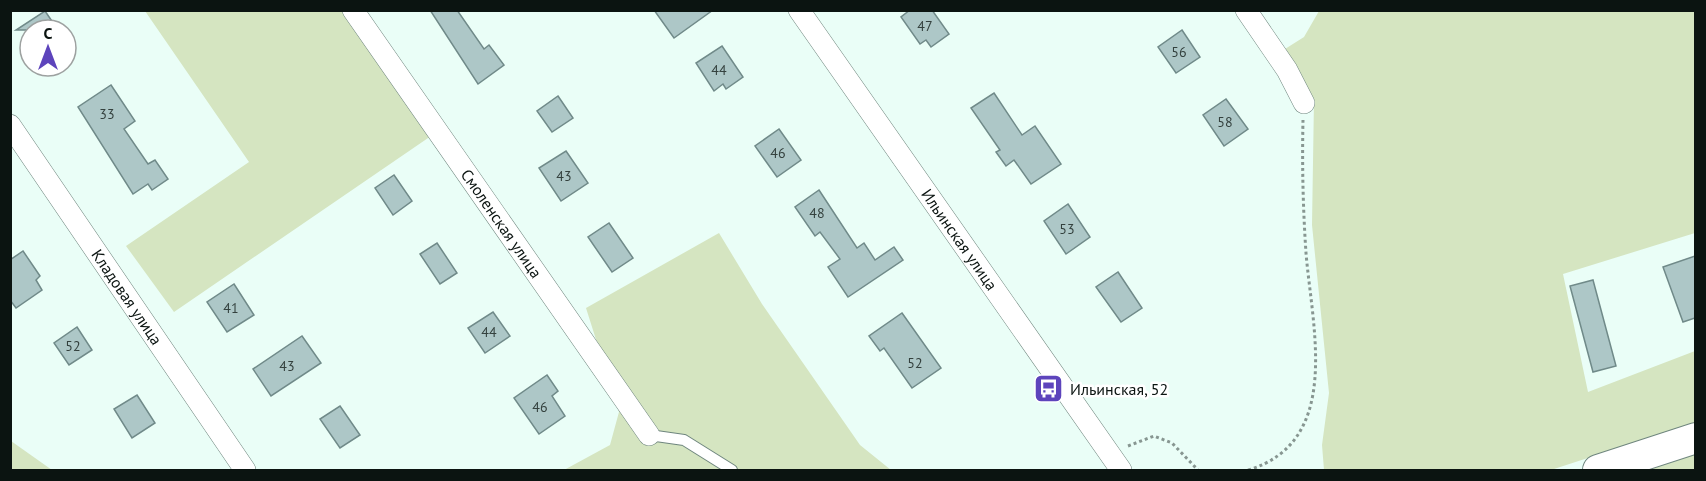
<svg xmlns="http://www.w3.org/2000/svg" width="1706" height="481" font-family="'PT Sans',sans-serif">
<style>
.green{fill:#d5e5c1}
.building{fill:#adc7c7;stroke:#708a89;stroke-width:1.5}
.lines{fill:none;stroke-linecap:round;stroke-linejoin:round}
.lane-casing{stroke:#6f867e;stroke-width:12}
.street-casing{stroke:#6f867e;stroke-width:22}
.secondary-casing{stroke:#6f867e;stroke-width:32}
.path{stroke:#879691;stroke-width:3;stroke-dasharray:3 3;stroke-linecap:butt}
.lane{stroke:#fff;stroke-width:10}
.street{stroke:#fff;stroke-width:21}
.secondary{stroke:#fff;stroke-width:30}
.labels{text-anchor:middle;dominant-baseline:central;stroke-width:5;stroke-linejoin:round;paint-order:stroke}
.number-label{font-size:14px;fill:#34413e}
.street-label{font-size:16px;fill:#0b1411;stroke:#fff}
.poi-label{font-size:16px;fill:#0b1411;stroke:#fff;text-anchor:start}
</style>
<rect width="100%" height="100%" fill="#eafef7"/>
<!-- green -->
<g class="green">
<path d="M145,11h199l87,125 -257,176 -48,-66 123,-84z"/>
<path d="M1319,11h376v222l-132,41 25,118 107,-41v72l-144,47h-227l-2,-25 7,-52 -17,-168 2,-126 -29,-50 19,-12z"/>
<path d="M719,233l43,71 98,141 31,25h-327l46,-25 9,-33 -33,-104z"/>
<path d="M10,441h1l41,29h-41z"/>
<path d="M1695,454v16h-47l43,-14z"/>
</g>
<!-- building -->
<g class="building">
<path d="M430,10h27l27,39 5,-4 15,20 -26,19z"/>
<path d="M654,10h59l-39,28z"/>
<path d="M910,10h22l17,24 -18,13 -5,-7 -6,4 -19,-27z"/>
<path d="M45,11l13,19h-42z"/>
<path d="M1182,30l18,27 -24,16 -18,-26z"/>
<path d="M722,46l21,31 -17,12 -3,-5 -9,7 -18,-28z"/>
<path d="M111,85l24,36 -11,8 24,35 7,-4 13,19 -16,11 -4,-6 -15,10 -55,-87z"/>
<path d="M994,93l28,42 13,-9 26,38 -30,20 -17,-24 -8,6 -10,-14 4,-2 -29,-42z"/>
<path d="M558,96l15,22 -21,14 -15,-21z"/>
<path d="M1226,99l22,30 -24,17 -21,-31z"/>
<path d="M779,129l22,31 -24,17 -22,-31z"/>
<path d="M566,151l22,32 -27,18 -22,-33z"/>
<path d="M394,175l18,26 -19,14 -18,-27z"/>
<path d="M819,190l38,58 7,-5 11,17 19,-13 9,13 -55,37 -20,-30 12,-8 -20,-27 -5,4 -20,-29z"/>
<path d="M1068,204l22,33 -24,17 -22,-33z"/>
<path d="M609,223l24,35 -21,14 -24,-35z"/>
<path d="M437,243l20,30 -17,11 -20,-30z"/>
<path d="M23,251l17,25 -4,4 6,10 -26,18 -6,-8v-40z"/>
<path d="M1695,256v62l-12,4 -20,-55z"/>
<path d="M1118,272l24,36 -21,14 -25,-35z"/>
<path d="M1593,280l23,86 -23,6 -23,-86z"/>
<path d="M234,284l20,31 -27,17 -20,-30z"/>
<path d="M493,312l17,24 -25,17 -17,-25z"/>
<path d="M902,313l39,55 -29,20 -28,-40 -4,3 -11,-15z"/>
<path d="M77,327l15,23 -23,15 -15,-22z"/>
<path d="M302,336l19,27 -50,33 -18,-27z"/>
<path d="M547,375l11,16 -6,5 13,20 -26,18 -25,-36z"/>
<path d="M137,395l18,28 -23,15 -18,-29z"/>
<path d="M340,406l20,29 -20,13 -20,-29z"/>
</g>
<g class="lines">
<defs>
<path id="lane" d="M649,435l35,5 48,30"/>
<g id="street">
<path id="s1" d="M353,10l296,425"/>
<path id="s2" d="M799,10l322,460"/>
<path d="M1246,10l41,60 17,33"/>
<path id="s3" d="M10,125l235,345"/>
</g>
<path id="secondary" d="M1598,470l98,-32"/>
</defs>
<!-- lane casing -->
<use href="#lane" class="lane-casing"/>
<!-- street casing -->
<use href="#street" class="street-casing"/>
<!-- secondary casing -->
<use href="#secondary" class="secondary-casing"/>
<!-- path -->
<g class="path">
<path d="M1128,446l26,-10 18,7 26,27"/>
<path d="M1248,470c95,-28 64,-143 58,-217 -3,-44 -4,-88 -3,-133"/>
</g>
<!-- lane -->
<use href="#lane" class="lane"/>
<!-- street -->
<use href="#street" class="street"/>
<!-- secondary -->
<use href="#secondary" class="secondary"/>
</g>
<!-- icons -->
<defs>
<symbol id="bus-square" viewBox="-11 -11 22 22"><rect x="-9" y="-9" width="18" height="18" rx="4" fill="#5d44bc" stroke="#fff"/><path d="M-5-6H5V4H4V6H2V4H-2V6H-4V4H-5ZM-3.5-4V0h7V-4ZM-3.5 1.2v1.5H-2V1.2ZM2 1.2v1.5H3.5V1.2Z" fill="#fff"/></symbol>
</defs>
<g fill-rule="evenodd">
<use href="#bus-square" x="1032" y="372" width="33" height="33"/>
</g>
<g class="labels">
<!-- number labels -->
<g class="number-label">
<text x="925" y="26">47</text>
<text x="1179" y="52">56</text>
<text x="719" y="70">44</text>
<text x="107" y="114">33</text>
<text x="1225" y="122">58</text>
<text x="778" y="153">46</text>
<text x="564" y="176">43</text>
<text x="817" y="213">48</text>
<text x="1067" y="229">53</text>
<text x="231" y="308">41</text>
<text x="489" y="332">44</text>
<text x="73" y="346">52</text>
<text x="915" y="363">52</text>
<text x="287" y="366">43</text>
<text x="540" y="407">46</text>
</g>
<!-- street labels -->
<g class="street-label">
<text stroke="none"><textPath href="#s1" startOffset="260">Смоленская улица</textPath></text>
<text stroke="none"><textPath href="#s2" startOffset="280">Ильинская улица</textPath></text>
<text stroke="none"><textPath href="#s3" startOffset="208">Кладовая улица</textPath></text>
</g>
<!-- poi labels -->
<g class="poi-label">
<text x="1070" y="389">Ильинская, 52</text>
</g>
</g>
<!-- border -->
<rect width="1706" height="481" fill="none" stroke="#0b1411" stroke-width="24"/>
<!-- north arrow -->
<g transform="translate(48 48)"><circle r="28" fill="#ffffff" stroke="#9da1a0" stroke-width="1.5"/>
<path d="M0-4.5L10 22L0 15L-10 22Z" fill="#5d44bc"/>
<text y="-9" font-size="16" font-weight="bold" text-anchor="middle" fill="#0b1411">С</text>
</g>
</svg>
